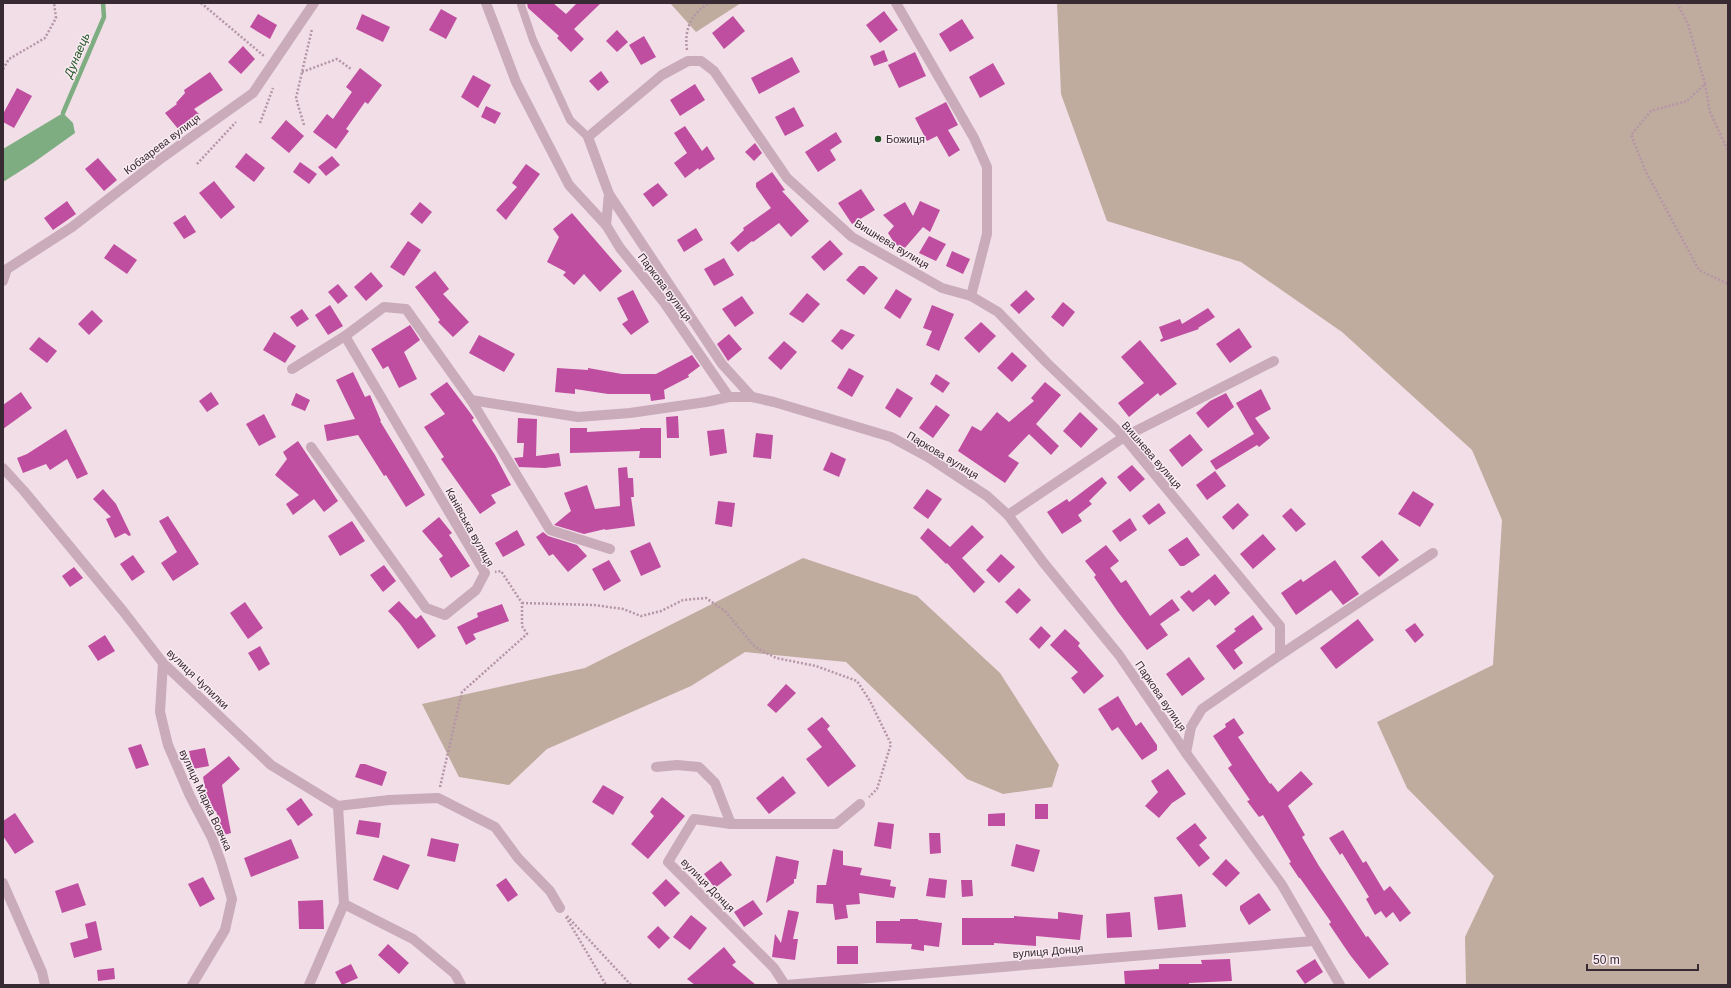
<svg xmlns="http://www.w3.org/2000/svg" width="1731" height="988" font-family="Helvetica,sans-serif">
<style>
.green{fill:#c0ab9f}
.water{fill:#7fad82}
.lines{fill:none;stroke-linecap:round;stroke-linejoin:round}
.stream{stroke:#7fad82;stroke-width:4.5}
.building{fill:#bf4ea0}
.path{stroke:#b595a6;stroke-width:2.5;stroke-dasharray:2 2;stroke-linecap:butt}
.service{stroke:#c9abba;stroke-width:8}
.minor{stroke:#c9abba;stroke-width:10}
.poi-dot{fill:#215626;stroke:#f9ebf1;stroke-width:1.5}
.labels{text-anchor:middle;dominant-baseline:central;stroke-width:3;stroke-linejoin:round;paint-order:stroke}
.poi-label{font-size:11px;fill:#372a32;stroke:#f9ebf1;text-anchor:start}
.street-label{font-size:11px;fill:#372a32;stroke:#f9ebf1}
.water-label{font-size:12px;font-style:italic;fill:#215626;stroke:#f9ebf1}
</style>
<rect width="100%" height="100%" fill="#f1dee7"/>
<!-- green -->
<g class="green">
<path d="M670,3h71l-45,29z"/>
<path d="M1057,3h671v982h-262l-1,-48 29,-61 -87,-88 -30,-66 116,-57 9,-145 -30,-70 -130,-118 -101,-70 -134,-41 -46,-127z"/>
<path d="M803,558l114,38 83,77 59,92 -7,22 -49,7 -36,-15 -121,-117 -101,-10 -54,34 -144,63 -38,36 -50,-8 -37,-73 163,-36z"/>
</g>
<!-- water -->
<path class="water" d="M63,113l10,10 2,10 -42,30 -30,19v-33z"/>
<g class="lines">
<!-- stream -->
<path class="stream" d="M63,113l41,-96 -1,-14"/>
</g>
<!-- building -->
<g class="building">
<path d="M527,3h26l13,11 11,-11h24l-27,26 10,10 -13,13 -14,-14 2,-2 -31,-28z"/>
<path d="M441,9l16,9 -11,21 -17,-9z"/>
<path d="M884,11l14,19 -18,13 -14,-18z"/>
<path d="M258,14l19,11 -7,14 -20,-12z"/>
<path d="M362,14l28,13 -7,15 -27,-13z"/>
<path d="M733,16l12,15 -21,18 -12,-16z"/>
<path d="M962,19l12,19 -24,14 -11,-18z"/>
<path d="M617,30l11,12 -11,10 -11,-11z"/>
<path d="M644,36l12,21 -15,8 -12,-20z"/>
<path d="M243,46l12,13 -14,15 -13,-12z"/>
<path d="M884,50l4,11 -14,5 -4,-10z"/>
<path d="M915,52l11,24 -27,12 -11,-23z"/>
<path d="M792,57l8,15 -41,22 -8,-16z"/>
<path d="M993,63l12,21 -25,14 -11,-21z"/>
<path d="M360,68l22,17 -14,19 -3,-2 -19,27 3,2 -13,18 -23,-17 14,-18 6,5 19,-27 -6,-5z"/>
<path d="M601,71l8,11 -11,9 -9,-10z"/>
<path d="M210,72l13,18 -29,19 5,5 -20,16 -14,-17 12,-9 -1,-1 9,-10 -1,-3z"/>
<path d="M473,75l18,10 -13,23 -17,-11z"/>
<path d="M695,84l10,16 -25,16 -10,-16z"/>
<path d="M17,88l15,8 -18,32 -11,-6v-8z"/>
<path d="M946,102l12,23 -10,5 12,20 -11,7 -12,-21 -10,5 -12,-23z"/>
<path d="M486,106l15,7 -6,11 -14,-7z"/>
<path d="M794,107l10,19 -19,10 -10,-19z"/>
<path d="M286,120l18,16 -15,17 -18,-15z"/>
<path d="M685,126l17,25 5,-5 8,13 -16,11 -1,-2 -13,10 -11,-15 13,-10 -13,-20z"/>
<path d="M836,132l6,10 -12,8 6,10 -18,12 -13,-20z"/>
<path d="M755,143l7,10 -8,8 -9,-9z"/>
<path d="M246,153l19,15 -11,14 -19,-15z"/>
<path d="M332,156l8,9 -14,11 -8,-9z"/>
<path d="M98,158l19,22 -13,11 -19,-22z"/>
<path d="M300,162l17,12 -8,10 -16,-12z"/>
<path d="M526,164l14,10 -34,46 -10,-10 21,-23 -5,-4z"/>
<path d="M772,172l13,18 -3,1 27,30 -18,16 -12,-14 -26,19 -1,-1 -14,11 -8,-9 14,-13 -1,-2 28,-20 -15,-21v-4z"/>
<path d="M214,181l21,26 -14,12 -22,-26z"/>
<path d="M658,183l10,12 -15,12 -10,-13z"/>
<path d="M861,189l14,21 -23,14 -14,-21z"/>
<path d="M67,201l9,13 -23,16 -9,-12z"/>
<path d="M920,201l20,9 -10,22 -7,-5 -19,22 -9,-5 -7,-11 6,-7 -11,-11 22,-13 8,14z"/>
<path d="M420,202l12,10 -10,12 -12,-10z"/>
<path d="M572,213l50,58 -22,21 -16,-18 -10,11 -11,-10 3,-3 -19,-10 12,-25 -6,-8z"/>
<path d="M185,215l11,17 -12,7 -11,-16z"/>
<path d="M696,228l7,12 -19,12 -7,-12z"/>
<path d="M929,236l17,8 -10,17 -17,-8z"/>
<path d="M830,240l13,14 -19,17 -13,-14z"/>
<path d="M408,241l13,9 -17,26 -14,-9z"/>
<path d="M114,244l23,16 -10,14 -23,-16z"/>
<path d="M952,251l18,8 -7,15 -17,-8z"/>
<path d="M724,258l10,17 -20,11 -10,-17z"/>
<path d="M859,266h5l14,12 -14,17 -18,-15z"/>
<path d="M435,271l14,18 -6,5 26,28 -16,15 -15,-15 2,-2 -25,-33z"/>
<path d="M371,272l12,14 -17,15 -12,-14z"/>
<path d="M338,284l10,12 -10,8 -10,-12z"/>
<path d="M896,289l16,10 -12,20 -16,-11z"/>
<path d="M633,290l16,32 -18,13 -9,-11 6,-4 -11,-22z"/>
<path d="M1026,290l9,9 -16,15 -9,-9z"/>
<path d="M807,293l13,11 -17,19 -14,-9z"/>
<path d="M742,296l12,17 -19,14 -13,-18z"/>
<path d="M1063,302l12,10 -12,15 -12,-10z"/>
<path d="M330,305l13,21 -15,9 -13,-20z"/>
<path d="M932,305l22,9 -15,37 -13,-6 6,-14 -9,-3z"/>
<path d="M1208,308l7,9 -17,11 1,1 -38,13 -1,-2 3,-2 -4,-11 21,-8 2,5z"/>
<path d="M302,309l7,10 -12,8 -7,-10z"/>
<path d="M92,310l11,11 -14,14 -11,-11z"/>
<path d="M981,322l15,14 -17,17 -15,-15z"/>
<path d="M410,325l10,15 -16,12 13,27 -18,9 -11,-22 -5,3 -12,-20z"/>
<path d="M1239,328l13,19 -22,16 -14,-19z"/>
<path d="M841,329l14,6 -13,15 -11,-9z"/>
<path d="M274,332l22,14 -11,17 -22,-13z"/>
<path d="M729,334l13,15 -14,12 -11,-17z"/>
<path d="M479,335l36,19 -11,18 -35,-19z"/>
<path d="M39,337l18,14 -10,12 -18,-14z"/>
<path d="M1140,340l37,44 -17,12 -2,-3 -29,24 -11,-14 26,-20 -23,-26z"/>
<path d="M784,341l13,11 -16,18 -13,-12z"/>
<path d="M1012,352l15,14 -15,16 -15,-14z"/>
<path d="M692,355l8,11 -12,9 1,2 -25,13 1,9 -14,2 -1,-7h-42l-33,-5v5l-20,-2 2,-24 31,2v-2l34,6h34z"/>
<path d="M849,368l15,8 -12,21 -15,-9z"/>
<path d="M353,372l12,25 5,-2 11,26h-1l45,74 -19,12 -20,-32 -2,1 -26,-41 -31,6 -3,-16 31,-6 -19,-39z"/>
<path d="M936,374l14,9 -7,10 -13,-9z"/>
<path d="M447,382l27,36 -2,2 23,35 16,30 -20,10 5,8 -16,11 -39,-55 3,-2 -20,-30 21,-13 -15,-20z"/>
<path d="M1045,382l16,13 -25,29 23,22 -8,9 -22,-21 -21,22 11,7 -14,20 -47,-32 14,-25 9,5 16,-19 12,10 25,-21 -3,-3z"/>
<path d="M897,388l16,10 -13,20 -15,-10z"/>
<path d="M1261,389l10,20 -16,9 15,20 -11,9 -2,-2 -41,25 -6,-9 44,-27 -18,-31z"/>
<path d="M21,392l11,16 -29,21v-24z"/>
<path d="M211,392l8,12 -12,8 -8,-11z"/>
<path d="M296,393l14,7 -5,11 -14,-6z"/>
<path d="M1226,393l8,14 -26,21 -12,-15 14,-12z"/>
<path d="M936,405l14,10 -17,23 -14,-10z"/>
<path d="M1080,412l18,17 -17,19 -18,-17z"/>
<path d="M264,414l12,23 -17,9 -13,-22z"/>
<path d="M678,416l1,22h-12l-1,-21z"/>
<path d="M518,418l19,1 -1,37 23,-3 2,13 -16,2 -26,-1 -5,-9 9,-1 1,-14h-7z"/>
<path d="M570,428h17v4l53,-3v-1h21v30h-22l1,-7 -70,2z"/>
<path d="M66,429l22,45 -11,5 -10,-20 -17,11 -4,-6 -23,9 -6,-15 10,-4z"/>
<path d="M724,429l3,24 -17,3 -3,-25z"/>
<path d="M756,433l17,2 -2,24 -18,-2z"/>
<path d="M1190,434l13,16 -21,17 -13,-17z"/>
<path d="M298,441l40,60 -14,11 -10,-13 -21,16 -7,-11 13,-9 -24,-20 12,-16 -4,-7z"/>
<path d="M831,452l15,7 -7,18 -16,-7z"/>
<path d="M1132,465l13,14 -15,13 -13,-15z"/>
<path d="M627,467l1,11h5l1,19h-3l4,29 -30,4v-1l-21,5 -30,-9 17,-14 -7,-18 23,-8 8,24 25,-3 -2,-38z"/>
<path d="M1215,471l11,15 -19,14 -11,-15z"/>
<path d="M1102,477l5,6 -18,18 3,3 -14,11 4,6 -20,13 -15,-22 20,-13 2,3z"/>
<path d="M103,489l13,15 15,31 -2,1 -4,-3 -10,5 -9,-19 5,-2 -18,-18z"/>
<path d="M927,489l15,10 -14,20 -15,-11z"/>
<path d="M1413,491l21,13 -14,23 -22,-13z"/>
<path d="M718,501l17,2 -3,24 -17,-3z"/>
<path d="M1159,503l7,10 -17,12 -7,-9z"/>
<path d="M1238,503l11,12 -16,15 -11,-13z"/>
<path d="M1291,508l15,16 -10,8 -14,-16z"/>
<path d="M168,516l31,48 -26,17 -12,-18 16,-11 -18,-31z"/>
<path d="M439,517l13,16 -3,2 21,31 -19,12 -12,-19 4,-3 -21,-25z"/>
<path d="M1130,518l7,12 -17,12 -8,-11z"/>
<path d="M352,521l13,20 -25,15 -12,-20z"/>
<path d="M972,525l12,12 -22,21 23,24 -11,11 -27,-30 -1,1 -26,-26 8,-10 22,19z"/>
<path d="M517,530l8,15 -22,12 -8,-14z"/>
<path d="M543,532l5,4 29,9 10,11 -19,16 -15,-18 -4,2 -13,-19z"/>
<path d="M1263,534l13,15 -23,20 -13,-15z"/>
<path d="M1187,537l13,18 -16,11h-4l-12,-16z"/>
<path d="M1382,540l17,20 -20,17 -18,-20z"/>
<path d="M650,542l11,25 -20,9 -11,-25z"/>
<path d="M1106,545l13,16 -9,7 11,15 5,-3 24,36 22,-17 8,11 -20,14 8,11 -21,15 -29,-38 -24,-35 2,-2 -11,-14z"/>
<path d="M1001,554l14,13 -16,16 -13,-13z"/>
<path d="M133,555l12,17 -13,9 -12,-17z"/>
<path d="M609,560l12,21 -17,10 -12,-22z"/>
<path d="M1335,560l24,34 -16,11 -12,-15 -35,25 -15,-22 20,-14 2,3z"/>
<path d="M384,565l12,16 -13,11 -13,-17z"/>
<path d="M74,567l9,11 -13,9 -8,-11z"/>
<path d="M1215,574l15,19 -15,13 -6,-7 -16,13 -13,-15 9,-7 3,3z"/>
<path d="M1019,588l12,12 -14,14 -12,-12z"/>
<path d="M399,601l17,18 5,-4 15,21 -18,13 -18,-25 -12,-13z"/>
<path d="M245,602l18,26 -15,11 -18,-26z"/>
<path d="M502,604l7,17 -36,13 3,5 -10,6 -9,-18 21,-10 -1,-4z"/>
<path d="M1253,615l10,14 -29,21 9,13 -9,7 -18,-24 20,-15 -2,-2z"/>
<path d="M1358,619l16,21 -38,29 -16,-21z"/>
<path d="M1415,623l9,12 -9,8 -10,-13z"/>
<path d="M1041,626l10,10 -12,13 -10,-10z"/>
<path d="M1065,629l15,14 -2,3 26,30 -20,18 -13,-16 7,-6 -28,-27z"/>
<path d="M105,635l10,16 -17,10 -10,-15z"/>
<path d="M260,646l10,18 -11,7 -11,-18z"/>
<path d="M1189,657l16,22 -23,17 -16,-22z"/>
<path d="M786,684l10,9 -20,20 -9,-8z"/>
<path d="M1118,696l18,30 5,-4 16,23v5l-15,10 -24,-33 -6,4 -14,-22z"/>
<path d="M822,717l8,9 -3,3 29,37 -28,21 -22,-28 16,-12 -15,-18z"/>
<path d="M1234,718l10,15 -6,4 32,47 1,-1 7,9 23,-21 12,13 -25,22 17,29 -3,2 17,29 47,71 2,-1 21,28 -20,15 -19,-24 -21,-31 2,-2 -31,-44h-1l-10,-15 2,-1 -28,-47 -4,2 -12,-16 3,-1 -22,-32 4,-3 -19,-29 13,-9 -1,-3z"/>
<path d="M141,744l8,21 -13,4 -8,-21z"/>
<path d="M205,748l4,18 -16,3 -4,-18z"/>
<path d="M229,756l11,13 -18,16 9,48 -7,2 -8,-24 -6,2 -7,-36z"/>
<path d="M360,764h5l22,8 -5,14 -27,-9z"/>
<path d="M1168,769l18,25 -14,9 -13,15 -14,-12 13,-14 -7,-11z"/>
<path d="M783,776l13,17 -27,21 -13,-16z"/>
<path d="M603,785l21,12 -11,18 -21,-13z"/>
<path d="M662,797l23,19 -37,43 -17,-15 23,-28 -4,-4z"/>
<path d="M301,798l12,17 -15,11 -12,-17z"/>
<rect x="1035" y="804" width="13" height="15"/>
<path d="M15,813l19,29 -19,12 -12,-18v-15z"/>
<path d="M1005,813v13h-17v-12z"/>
<path d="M359,820l22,3 -2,15 -23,-4z"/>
<path d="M878,822l16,2 -3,25 -17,-3z"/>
<path d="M1195,823l12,15 -8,7 11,13 -11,9 -23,-29z"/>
<path d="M1343,830l20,33 3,-2 18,30 6,-5 21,27 -11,9 -7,-10 -7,6 -5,-7 -6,4 -9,-16 3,-2 -27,-44 -2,2 -11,-17z"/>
<path d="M929,833h11l1,20 -11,1z"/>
<path d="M431,838l28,6 -4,18 -28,-6z"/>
<path d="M291,839l8,19 -48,19 -7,-19z"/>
<path d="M1016,844l24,6 -6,22 -23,-6z"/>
<path d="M833,849l10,2v14l19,3 -2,7 31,5 -1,6 6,1 -2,11 -35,-5 1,11 -14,1 2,13 -13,2 -2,-16 -17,-1 1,-18h9z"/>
<path d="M383,855l27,10 -12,25 -25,-10z"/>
<path d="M776,856l23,5 -3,18h-2v4l-28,20z"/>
<path d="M1226,859l14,14 -14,14 -14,-13z"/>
<path d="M721,861l11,14 -17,13 -11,-14z"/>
<path d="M203,877l12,22 -15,8 -12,-23z"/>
<path d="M506,878l12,17 -10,7 -12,-17z"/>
<path d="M929,878l18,2 -2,18 -19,-2z"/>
<path d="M666,879l14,14 -15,14 -13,-14z"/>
<path d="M961,880h11l1,16 -11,1z"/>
<path d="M78,883l8,22 -24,8 -7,-22z"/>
<path d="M1259,893l12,17 -22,15 -9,-15v-4z"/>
<path d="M1182,894l4,33 -28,3 -4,-33z"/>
<path d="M323,900l1,29h-25l-1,-28z"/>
<path d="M753,900l10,14 -19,13 -10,-15z"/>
<path d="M788,910l11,2 -6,27h5l-3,21 -23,-3 3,-23 6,9z"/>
<path d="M1058,912l25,3 -3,25 -44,-4v10l-42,-3v2h-32v-27h52v-2l44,3z"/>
<path d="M1130,912l2,25 -25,1 -1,-24z"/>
<path d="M691,915l16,13 -17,22 -17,-13z"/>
<path d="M900,919h18v1l24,3 -3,24 -15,-2v6l-13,-2 1,-5 -36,-1v-22h24z"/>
<path d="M96,921l6,29 -28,8 -4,-15 18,-5 -3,-14z"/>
<path d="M658,926l12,12 -11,11 -12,-12z"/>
<path d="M388,944l21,19 -10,11 -21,-19z"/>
<rect x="837" y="946" width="21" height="18"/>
<path d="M724,947l12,15 -4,3 24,20h-61l-8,-6z"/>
<path d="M1230,959l2,22 -43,2v2h-64l-1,-14 35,-2v-5h43l-1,-4z"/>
<path d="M1315,959l8,13 -18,12 -9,-13z"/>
<path d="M351,964l7,14 -16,7 -7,-13z"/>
<path d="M114,968l1,11 -17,2 -1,-11z"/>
</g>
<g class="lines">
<!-- path -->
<g class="path">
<path d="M201,3l63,53"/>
<path d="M1677,3l11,21 17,60 -18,17 -36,10 -20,24 15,37 53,98 29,14"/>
<path d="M687,50c-3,-21 4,-36 22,-47"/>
<path d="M3,69l6,-10 36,-21 11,-20 -2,-15"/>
<path d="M302,72l35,-13 14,10"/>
<path d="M1705,84l5,28 18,39"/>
<path d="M260,123l13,-35"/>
<path d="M304,125l-8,-27 16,-69"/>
<path d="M197,164l39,-42"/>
<path d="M522,603l72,2 29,4 18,7 20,-5 22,-11 23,-2 19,13 30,36 21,11 40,8 41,15 13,20 21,43 -14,45 -8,8"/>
<path d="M440,787l22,-95 65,-58 -5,-8v-23l-21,-32 -6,1"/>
<path d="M567,916l64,69"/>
<path d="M566,917l40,68"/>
</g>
<!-- service -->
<path class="service" d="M522,3l-1,2 12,35 37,80 18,17"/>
<!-- minor -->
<g class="minor">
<path d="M486,3l30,79 53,103 37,40 14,23 43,53 66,96"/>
<path d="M896,3l78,135 13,29v67l-16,62"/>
<path d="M606,225l3,-31"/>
<path d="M3,281l4,-12 65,-42 87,-67 94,-67 61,-90"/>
<path d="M292,369l53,-33 39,-29 22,2 65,91 79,130 60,19"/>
<path d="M752,397l-30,-33 -113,-170 -21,-57 74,-62 26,-14h13l13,10 73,107 65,59 90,51 29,8 27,16 49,51 77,74 156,189v29l-78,54 -11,18 -5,26"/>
<path d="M471,400l107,17 52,-4 76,-11 23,-5h23l22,5 117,35 37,20 59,39 21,19 35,47 76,93 67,98 96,132 58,100"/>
<path d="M311,447l115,161 19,7 31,-25 9,-17 -140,-237"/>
<path d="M3,468l21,23 99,120 40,52 108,102 67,41 6,98 -35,81"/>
<path d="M1008,515l116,-78 150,-76"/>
<path d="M1280,655l153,-102"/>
<path d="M163,663l-3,49 8,33 22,51 22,42 9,24 11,37 -7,31 -33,55"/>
<path d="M656,767l21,-2 22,2 16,16 16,41"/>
<path d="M338,806l51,-6 49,-2 57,29 23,31 32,33 10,17"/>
<path d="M3,883l39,89 3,13"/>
<path d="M344,904l69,35 42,35 6,11"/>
<path d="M785,985l-11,-17 -106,-106 26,-43 37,5h105l24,-20"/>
<path d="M786,985l527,-44"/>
</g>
</g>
<!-- markers -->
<circle class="poi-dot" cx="878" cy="139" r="4"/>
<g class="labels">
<!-- poi labels -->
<g class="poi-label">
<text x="886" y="139">Божиця</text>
</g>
<!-- street labels -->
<g class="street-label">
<text transform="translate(162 144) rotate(-37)">Кобзарева вулиця</text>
<text transform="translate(892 244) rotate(31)">Вишнева вулиця</text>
<text transform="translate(665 287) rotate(53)">Паркова вулиця</text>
<text transform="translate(943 455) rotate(31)">Паркова вулиця</text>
<text transform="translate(1152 455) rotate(49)">Вишнева вулиця</text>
<text transform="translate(470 527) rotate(61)">Канівська вулиця</text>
<text transform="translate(198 679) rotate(44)">вулиця Чупилки</text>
<text transform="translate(1161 696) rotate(56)">Паркова вулиця</text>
<text transform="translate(206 800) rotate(65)">вулиця Марка Вовчка</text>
<text transform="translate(708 885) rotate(45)">вулиця Донця</text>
<text transform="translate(1048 951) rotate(-5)">вулиця Донця</text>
</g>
<!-- water labels -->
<g class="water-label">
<text transform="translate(77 55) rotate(-67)">Дунаець</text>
</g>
</g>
<!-- border -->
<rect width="1731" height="988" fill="none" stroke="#372a32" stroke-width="8"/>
<!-- scale -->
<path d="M1587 964v6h111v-6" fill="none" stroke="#372a32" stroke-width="2"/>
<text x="1593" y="964" font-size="12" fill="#372a32" stroke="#f9ebf1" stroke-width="3" paint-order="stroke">50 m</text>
</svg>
